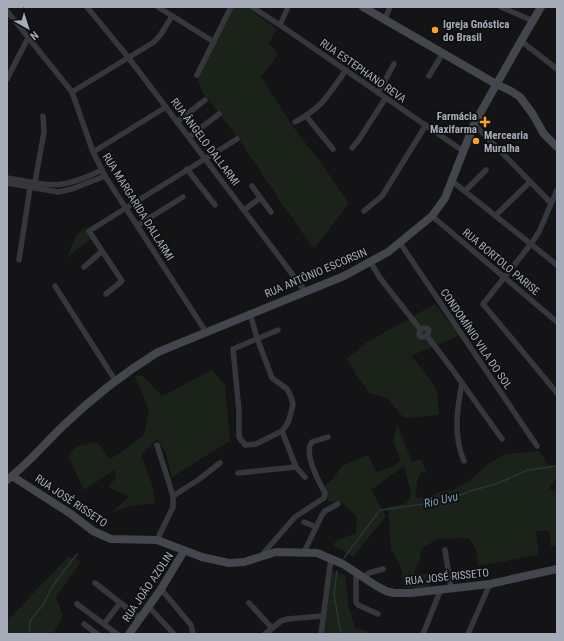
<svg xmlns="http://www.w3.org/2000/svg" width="564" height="641" font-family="'Roboto Condensed',sans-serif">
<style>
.green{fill:#1a221a}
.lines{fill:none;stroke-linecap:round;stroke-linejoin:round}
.stream{stroke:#29353b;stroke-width:1.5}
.street{stroke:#35373c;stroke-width:5.5}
.secondary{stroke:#43464c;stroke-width:8}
.poi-dot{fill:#ffa123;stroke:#0f0f11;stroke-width:1.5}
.labels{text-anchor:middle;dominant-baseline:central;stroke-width:3.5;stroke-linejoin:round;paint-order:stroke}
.poi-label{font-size:11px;font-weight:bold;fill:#a5acb8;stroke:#0f0f11;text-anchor:start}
.street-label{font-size:11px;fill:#a5acb8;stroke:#0f0f11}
.water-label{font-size:12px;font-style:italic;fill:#799fb6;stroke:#0f0f11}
</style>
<rect width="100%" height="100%" fill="#141416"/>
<!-- green -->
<g class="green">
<path d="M232,7h14l31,22 -8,14 9,12 -17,22 33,51 27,35 28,40 -35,46 -27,-38 -49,-73 -37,-48 -4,-14z"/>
<path d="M85,227l8,11 -27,20 11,-23z"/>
<path d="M435,304l24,31c-15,9 -32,13 -48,21l13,15 13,20 2,24 -35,3 -17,-20 -18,-5 -13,-18 -9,-16 20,-17z"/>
<path d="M212,370l13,15 5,56 -58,36 -7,-26 -8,-12 -16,16 11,29 3,19 -24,3 -20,7 18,-16 -21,-10 8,-9 -2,-8 -30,20 -16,-35 10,-9 19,-4 13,17 11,-7 23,-17 5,-24 -14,-35 7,-1 20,21z"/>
<path d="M397,424l15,38 9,-3 6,14 -6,-1 -4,9 -1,17 11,-1 13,-5 16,-3 14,-9 19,-17 16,-9 35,-3 6,11 11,7v9l-8,11 8,3v54l-6,1 -2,-16h-13l3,24 -61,11 -2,-16 -7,-12 -33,1 -15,11 -1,10 -6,13 14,1 3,14h-26l-5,-23 -9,-15 -3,-43 19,-4 4,-10 -7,-27 -33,24 15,26 -33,41 -20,-12 5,-6 18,-5 1,-17 -17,-16 -12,1 -4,-15 12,-12 6,-9 26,-11 9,17 14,-5 10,-6 -8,-20z"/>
<path d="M68,557l13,4 -25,36 7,19 -10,18h-46v-13z"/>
<path d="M332,571l13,4 4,34 6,18 18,7h-50z"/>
</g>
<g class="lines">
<!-- stream -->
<g class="stream">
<path d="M344,558l36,-48 66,-9 24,-10 26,-7 32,-14 29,-4"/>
<path d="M337,571l-3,24 7,39"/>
<path d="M29,634l1,-13 13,-16 9,-18 25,-33"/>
</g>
<!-- street -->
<g class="street">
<path d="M87,7l41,50 177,234"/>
<path d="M158,7l56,35"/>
<path d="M252,7l28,18 183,126"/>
<path d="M501,7l32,14"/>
<path d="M7,11l65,81 21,60 12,24 101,156"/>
<path d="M385,19l5,-12"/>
<path d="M280,25l8,-18"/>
<path d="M521,41l36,28"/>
<path d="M197,75l34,-68"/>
<path d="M429,76l14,-23"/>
<path d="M7,79l21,-41"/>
<path d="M72,92l82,-50 7,-8 11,-18"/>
<path d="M378,93l16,-29"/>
<path d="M306,116l27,33"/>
<path d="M177,122l28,-22"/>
<path d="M295,122c27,-14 34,-28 51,-52"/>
<path d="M474,124l77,79"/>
<path d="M189,137l30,-23"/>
<path d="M352,148l6,-7 27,-42"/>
<path d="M93,152l73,-45"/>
<path d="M187,169l28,36"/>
<path d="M7,178c16,2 40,9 56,6 14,-2 26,-8 39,-14"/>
<path d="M452,181l105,84"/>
<path d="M35,182l9,-50 -1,-16"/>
<path d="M7,183l51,9 14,-3 33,-13"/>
<path d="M252,186l19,26"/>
<path d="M557,190l-18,42 -8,12 -48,60 74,89"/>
<path d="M465,191l21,-21"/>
<path d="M244,210l16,-12"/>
<path d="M364,211l18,-15 44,-71"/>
<path d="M496,215l34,-33"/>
<path d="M432,216l125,106"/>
<path d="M138,225l45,-28"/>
<path d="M400,243l137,203"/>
<path d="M19,260l11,-72"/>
<path d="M371,263l9,15 40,51 -1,6 2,2 6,-1"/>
<path d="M84,267l18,-16"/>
<path d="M55,286l60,94"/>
<path d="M106,294l16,-13 -33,-50 148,-92"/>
<path d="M250,313l7,25 15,40 15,11 4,8 2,8 -4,15 -3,6 -4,5 -26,13 -11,1 -6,-8v-26l-6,-62 45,-19"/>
<path d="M420,329l6,-1 3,2 -2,6"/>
<path d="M427,336l25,33 50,70"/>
<path d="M462,383c-5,26 -9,53 2,78"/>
<path d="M282,431l14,36 9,10"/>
<path d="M157,445l16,51"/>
<path d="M238,473l58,-6"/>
<path d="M304,522l12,5"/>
<path d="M157,540l16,-33v-11l25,-16 22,-17"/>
<path d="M445,550l6,38"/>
<path d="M304,552l18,-37 3,-4 13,-7"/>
<path d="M261,556l34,-39 29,-19 1,-5c-6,-10 -22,-41 -13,-51l16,-5"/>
<path d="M356,572v30l2,3 20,9"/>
<path d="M364,578l5,-5 14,-4"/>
<path d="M95,583l41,32"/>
<path d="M161,589l30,36 2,9"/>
<path d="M249,603l23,25"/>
<path d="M77,604l40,30"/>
<path d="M149,607l25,27"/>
<path d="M84,624l13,10"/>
<path d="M104,624l16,-21"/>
<path d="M265,634l16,-13 7,-2 34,-3"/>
<path d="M321,634l10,-76"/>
<path d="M423,634l18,-45"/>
<path d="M468,634l22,-50"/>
</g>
<!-- secondary -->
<g class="secondary">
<path d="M363,7l133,77 15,7 9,6 12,16 12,21 13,13"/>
<path d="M12,476l59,38 22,17 18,8 46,1 45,17 27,6 15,-1 32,-10 41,1 26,11 32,21 11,6 8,2h17l79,-9 67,-15"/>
<path d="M7,480c21,-16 38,-37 57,-55 29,-28 60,-52 94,-73l186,-76 44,-24 44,-36 13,-18 29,-74 47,-83 20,-34"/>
<path d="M129,634l32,-45 23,-38"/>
</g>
</g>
<!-- markers -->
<g class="poi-dot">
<circle cx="435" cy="30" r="4"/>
<path d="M483 116h4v4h4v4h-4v4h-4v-4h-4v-4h4z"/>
<circle cx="476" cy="141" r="4"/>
</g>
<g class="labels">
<!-- poi labels -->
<g class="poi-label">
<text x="443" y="24">Igreja Gnóstica<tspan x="443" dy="13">do Brasil</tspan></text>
<text x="477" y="116" text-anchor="end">Farmácia<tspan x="477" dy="13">Maxifarma</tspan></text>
<text x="484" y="135">Mercearia<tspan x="484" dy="13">Muralha</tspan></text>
</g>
<!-- street labels -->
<g class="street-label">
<text transform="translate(363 71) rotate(35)">RUA ESTEPHANO REVA</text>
<text transform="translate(205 142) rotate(53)">RUA ÂNGELO DALLARMI</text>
<text transform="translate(138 207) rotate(58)">RUA MARGARIDA DALLARMI</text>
<text transform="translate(501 262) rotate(40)">RUA BORTOLO PARISE</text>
<text transform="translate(316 273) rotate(-23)">RUA ANTÔNIO ESCORSIN</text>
<text transform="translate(476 339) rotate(56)">CONDOMÍNIO VILA DO SOL</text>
<text transform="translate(71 501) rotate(34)">RUA JOSÉ RISSETO</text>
<text transform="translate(447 577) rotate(-6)">RUA JOSÉ RISSETO</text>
<text transform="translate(148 587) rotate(-56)">RUA JOÃO AZOLIN</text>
</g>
<!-- water labels -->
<g class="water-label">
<text transform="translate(441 500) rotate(-13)">Rio Uvu</text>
</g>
</g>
<!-- border -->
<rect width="564" height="641" fill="none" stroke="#a5acb8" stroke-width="16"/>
<!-- north arrow -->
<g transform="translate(28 28) rotate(141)" stroke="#0f0f11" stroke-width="3" paint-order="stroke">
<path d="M0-3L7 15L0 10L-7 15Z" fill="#a5acb8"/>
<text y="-6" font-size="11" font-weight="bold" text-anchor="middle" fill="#a5acb8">N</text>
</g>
</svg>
